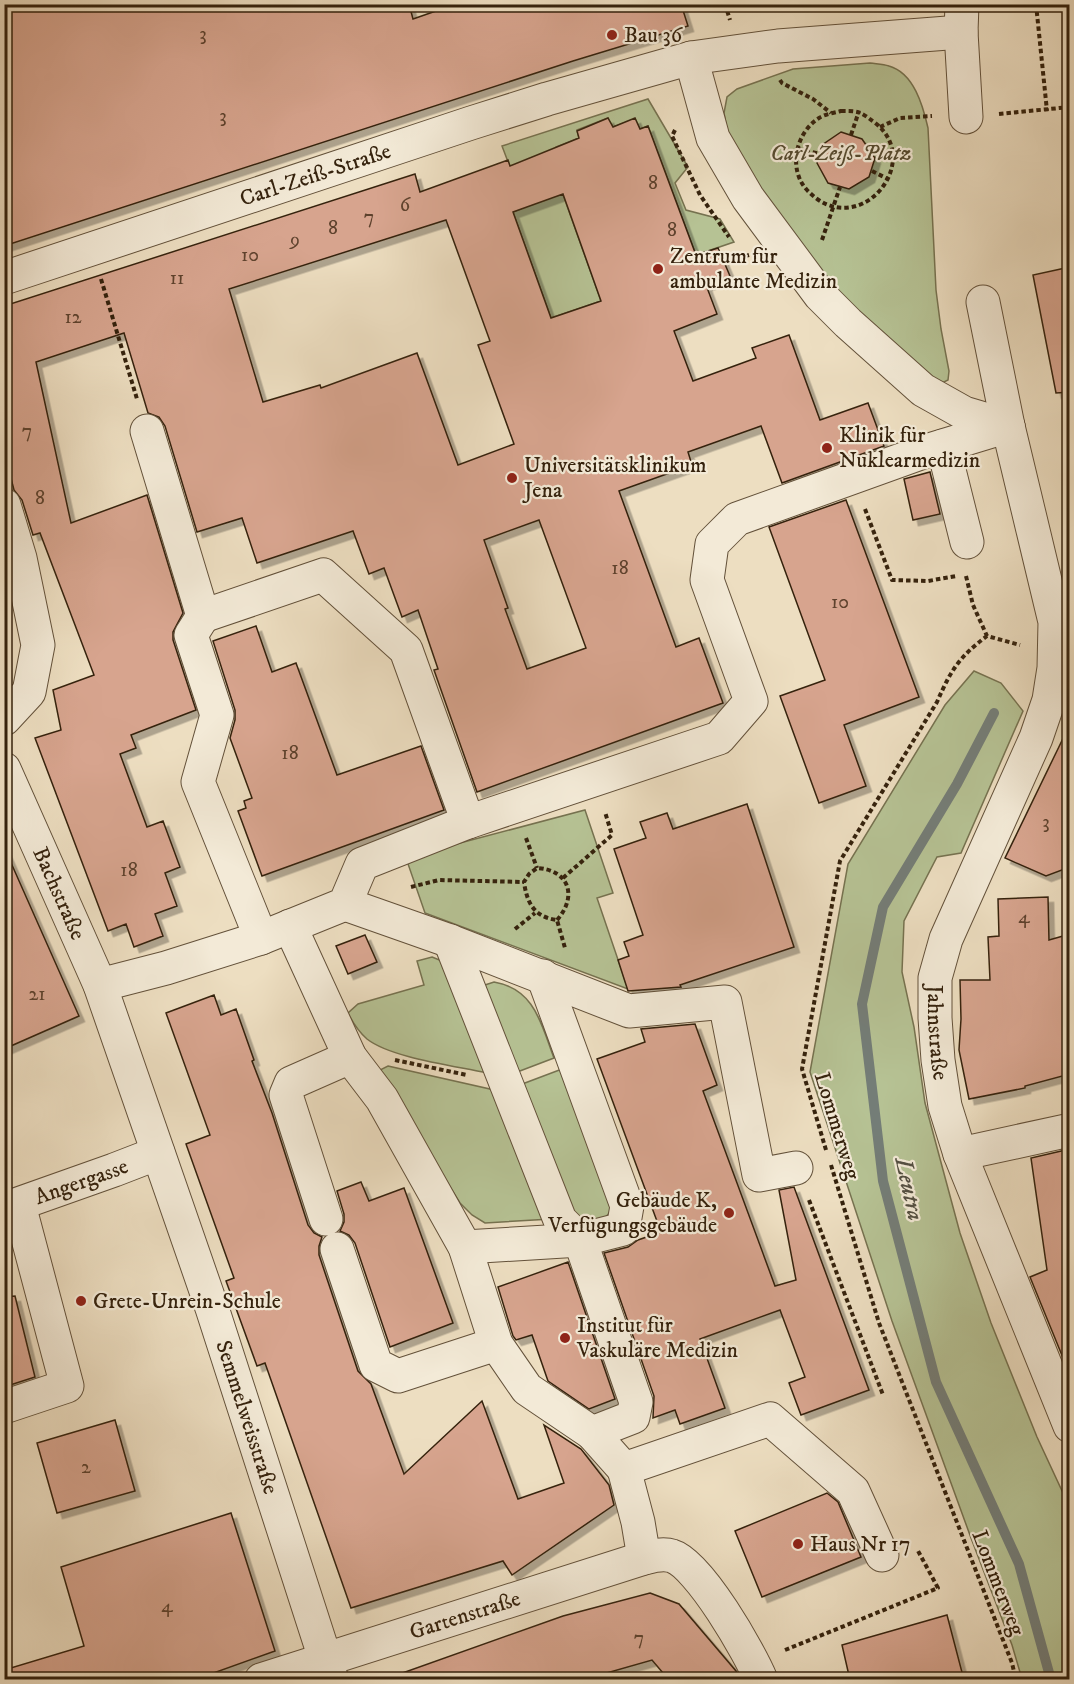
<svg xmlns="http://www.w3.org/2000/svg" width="1074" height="1684" font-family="'IM FELL DW Pica',serif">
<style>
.green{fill:#b6c294;stroke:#767250;stroke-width:1.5}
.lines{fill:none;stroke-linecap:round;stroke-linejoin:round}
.stream{stroke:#747d77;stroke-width:10}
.building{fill:#d7a48e;stroke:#35220d;stroke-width:1.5;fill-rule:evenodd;filter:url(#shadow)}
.minor-casing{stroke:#63513a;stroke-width:35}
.path{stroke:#35220d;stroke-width:4;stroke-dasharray:4.5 3;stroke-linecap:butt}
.minor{stroke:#f3ead7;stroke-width:33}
.poi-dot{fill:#8f2418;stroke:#f3ead7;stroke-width:2}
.labels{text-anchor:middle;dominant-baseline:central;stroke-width:4.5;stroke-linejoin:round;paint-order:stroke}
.number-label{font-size:20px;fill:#5e422d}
.poi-label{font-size:22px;fill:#35220d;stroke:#f3ead7;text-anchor:start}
.park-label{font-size:22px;font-style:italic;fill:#554a2f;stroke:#f3ead7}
.street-label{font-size:22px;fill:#35220d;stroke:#f3ead7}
.water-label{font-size:24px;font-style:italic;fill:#544f42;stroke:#f3ead7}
</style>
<defs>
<filter id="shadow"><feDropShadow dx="5.5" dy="5.5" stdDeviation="0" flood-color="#0004"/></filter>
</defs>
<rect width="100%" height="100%" fill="#eddec1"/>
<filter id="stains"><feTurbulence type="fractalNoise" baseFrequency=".00333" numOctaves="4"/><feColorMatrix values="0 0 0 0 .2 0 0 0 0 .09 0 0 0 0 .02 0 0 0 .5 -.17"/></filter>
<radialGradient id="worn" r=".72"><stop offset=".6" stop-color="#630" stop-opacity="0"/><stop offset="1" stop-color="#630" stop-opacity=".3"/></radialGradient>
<!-- green -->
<g class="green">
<path d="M870,63c7,1 13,1 19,3 25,7 34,40 39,62l8,162 5,39 8,42 -1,9 -6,3 -7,-1 -76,-68 -54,-60 -18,-22 -59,-97 -4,-22 3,-16 10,-8 56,-20z"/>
<path d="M648,99l40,68 -13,16 11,27 34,9 14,23 -38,13 -48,-129 -8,3 -5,-10 -22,8 -5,-9 -31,12 2,8 -23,9 -5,14 50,140 -50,17 -38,-106 12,-5 -23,-61z"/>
<path d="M974,671l27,12 22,28 -62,142 -24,4 -33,64 -2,51 12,55 11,76 35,130 31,90 46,114 32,69v173h-47l-10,-34 -41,-107 -79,-217 -82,-249 38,-208 97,-159z"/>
<path d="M585,810l28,83 -16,5 31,91 -203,-76 -18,-52 4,-5z"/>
<path d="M432,957l10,4 45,112c-31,-7 -96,-15 -120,-34 -8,-7 -14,-16 -19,-26l10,-9 66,-19 -7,-24z"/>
<path d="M494,982c41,7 47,42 60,76l-42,16 -35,-83 8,-6z"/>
<path d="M388,1066l115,26 48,127 -66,4 -13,-8 -12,-12 -82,-132z"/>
<path d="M562,1069l51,135c-5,19 -18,19 -36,22l-60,-140z"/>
</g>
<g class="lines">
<!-- stream -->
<path class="stream" d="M994,713l-37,71 -74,123 -21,97 21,177 53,201 83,182 32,116"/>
</g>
<!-- building -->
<g class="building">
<path d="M4,4h405l4,15 43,-15h225l7,22 -115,35 -569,185z"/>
<path d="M608,118l5,9 22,-9 5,11 8,-3 48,129 22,-7 12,28 -24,9 11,29 -43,17 19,50 63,-23 -4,-10 37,-13 31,85 48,-17 16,43 -102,37 -21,-57 -73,26 4,13 -73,26 57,156 23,-9 24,65 -246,89 -43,-122 4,-1 -20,-59 -16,7 -18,-49 -15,6 -16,-43 -96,32 -15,-45 -45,14 -32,-106 -6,-9 -11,-4 -24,-80 -88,29 35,161 76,-28 36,118 -10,19v8l23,70 -65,25 5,13 -16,6 27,73 16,-6 17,46 -15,6 12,33 -22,8 8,22 -29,11 -8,-23 -18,7 -73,-193 26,-8 -8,-40 41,-15 -54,-142 -7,2 -11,-35 -8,-10 -10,-39v-145l411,-132 5,18 88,-32 2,6 69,-28 -2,-7zM563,194l38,107 -50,17 -38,-106zM446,220l44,121 -12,4 36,99 -56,21 -41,-112 -96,35 -1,-3 -57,17 -34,-113zM539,520l47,128 -59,21 -22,-60 3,-1 -24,-68z"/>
<path d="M841,132l21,7 13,19 -6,19 -20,12 -21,-6 -11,-20 5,-18z"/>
<path d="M1070,267v125l-14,1 -23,-118z"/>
<path d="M930,472l10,42 -27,6 -9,-41z"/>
<path d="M846,500l73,197 -75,28 22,61 -47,17 -39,-107 45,-16 -56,-153z"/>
<path d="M256,626l16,46 24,-9 41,112 84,-29 23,64 -182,66 -24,-65 8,-3 -2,-7 8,-3 -22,-60 5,-18v-10l-22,-69z"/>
<path d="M1070,724v143l-24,9 -41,-18z"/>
<path d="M747,804l47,143 -114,38 1,2 -53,4 -10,-31 11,-4 -5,-14 19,-7 -29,-86 32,-11 -6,-16 27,-9 6,16z"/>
<path d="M4,847l75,169 -75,33z"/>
<path d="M1048,897l1,43 21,-6v140l-45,12v2l-56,11 -10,-49 2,-31 -1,-39h30l-2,-43 11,-1 -1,-37z"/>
<path d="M365,935l12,27 -29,12 -12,-28z"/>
<path d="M214,995l7,20 15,-6 18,51 -2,1 20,52 36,112 6,8 8,4 -3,9v9l39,116 13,13 33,90 78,-73 36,98 46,-16 -20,-58 37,24 28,36 5,20 -102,70 -9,-14 -152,47 -86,-245 -8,3 -31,-85 8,-3 -48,-134 24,-9 -44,-122z"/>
<path d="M695,1024l22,61 -14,6 72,195 21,-6 -17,-90 15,-3 75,203 -68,25 -12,-32 16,-6 -25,-67 -80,29 25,69 -45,16 -5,-14 -22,8 1,-22 -50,-143 24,-6 10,-7 23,-8 -64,-173 48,-17 -4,-13z"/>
<path d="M1070,1149v226l-40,-98 17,-7 -16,-112z"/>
<path d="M361,1182l8,19 35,-13 49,135 -63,24 -35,-104 -6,-8 -9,-4 4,-9v-8l-7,-23z"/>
<path d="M568,1262l47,137 -26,10 -41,-28 -16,-46 -16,5 -3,-4 -15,-49z"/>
<path d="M15,1296l20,81 -31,10v-90z"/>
<path d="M115,1420l20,71 -78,22 -20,-70z"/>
<path d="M827,1493l11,9 23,55 -99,40 -27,-66z"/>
<path d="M231,1513l44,138 -81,29h-190v-10l80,-24 -23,-79z"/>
<path d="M650,1593l29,11 57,67 4,9h-71l-17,-20 -70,20h-187l-1,-4 169,-60z"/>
<path d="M947,1615l17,65h-114l-8,-35z"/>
</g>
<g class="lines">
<defs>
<g id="minor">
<path d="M962,4l-1,28 5,85"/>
<path d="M691,58l22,80 35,60 72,97 28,28 75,67 41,23 44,13"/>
<path id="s1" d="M4,278l467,-155 76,-24 144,-41 87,-12 183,-14"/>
<path id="s2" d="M983,302l25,124 47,196 -1,46 -5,32 -13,38 -90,201 -11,39v40l3,42 7,46 15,48 110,272"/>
<path d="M147,431l56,185 -12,19 26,80 -19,67 63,156"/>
<path d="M943,446l24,96"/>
<path d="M4,505l16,53 18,87 -9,47 -25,27"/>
<path d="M203,616l120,-41 83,75 62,172"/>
<path id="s3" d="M4,769l96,216 112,323 120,372"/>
<path d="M345,904l105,37 179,70 96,-9 34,173 37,-7"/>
<path d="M290,926l60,131 32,42 83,148 31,97 31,45 65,44 41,-16 3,-15 -56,-162 -20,-20 -110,-279"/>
<path d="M100,985l66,-17 95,-30 84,-34 17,-40 106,-42 251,-84 32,-37 -44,-121 5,-36 25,-25 189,-68 82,-25"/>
<path d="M960,1154l110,-24"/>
<path id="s4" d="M4,1209l110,-39 44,-17"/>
<path d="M326,1219l-40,-124 5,-12 59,-26"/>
<path d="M465,1247l115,-7 43,-11 4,-23 -84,-230"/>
<path d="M337,1249l39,116 22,11 98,-32"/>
<path d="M4,1407l63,-21 -48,-181"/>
<path d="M592,1433l32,36 146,-50 83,72 29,64"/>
<path d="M624,1469l14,53 6,36"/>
<path id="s5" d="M261,1680l383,-122c8,-2 19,-5 28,-2 27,8 78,97 89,124"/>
</g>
</defs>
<!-- minor casing -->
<use href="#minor" class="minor-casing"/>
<!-- path -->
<g class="path">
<path d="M725,4l5,16"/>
<path d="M1036,4l11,107"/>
<path d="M780,80l2,3 31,16 18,14"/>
<path d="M841,111c18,0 18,0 33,11 53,40 -17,122 -67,68 -19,-20 -12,-57 12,-72 6,-4 15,-5 22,-7z"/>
<path d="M999,114l71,-7"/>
<path d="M880,127l20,-9 32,-2"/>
<path d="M675,130l-3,6 28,59 29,42"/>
<path d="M851,135l8,-24"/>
<path d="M798,149l22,5"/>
<path d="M872,171l16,8"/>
<path d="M822,240l18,-53"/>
<path d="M724,262l25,-7"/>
<path d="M101,279l36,120"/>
<path d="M865,509l27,71 36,1 28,-5"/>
<path d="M966,576l7,29 14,31"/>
<path d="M526,838l11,30"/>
<path d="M563,878l49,-43 -7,-23"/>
<path d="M411,887l28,-7 85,2"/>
<path d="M557,920c21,-24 12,-50 -20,-52l-8,6 -5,8c3,21 10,35 33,38l8,28"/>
<path d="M515,929l20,-16"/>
<path d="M395,1060l72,15"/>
<path d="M826,1150l-24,-81 38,-208 97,-159c14,-32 22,-45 50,-66l33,9"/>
<path d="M831,1165l48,158 133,340 4,17"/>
<path d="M809,1200l74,195"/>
<path d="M785,1650l153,-62 -21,-39"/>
</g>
<!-- minor -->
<use href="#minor" class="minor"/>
</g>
<!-- markers -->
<g class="poi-dot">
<circle cx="612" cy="35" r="6"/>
<circle cx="658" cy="269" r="6"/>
<circle cx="827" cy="448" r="6"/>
<circle cx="512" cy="478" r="6"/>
<circle cx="729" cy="1213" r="6"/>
<circle cx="81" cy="1301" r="6"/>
<circle cx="565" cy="1338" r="6"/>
<circle cx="798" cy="1544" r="6"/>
</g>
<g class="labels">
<!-- number labels -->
<g class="number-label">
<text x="203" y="34">3</text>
<text x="223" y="116">3</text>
<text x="653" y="183">8</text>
<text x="405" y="205">6</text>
<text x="369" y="217">7</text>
<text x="333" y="228">8</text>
<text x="672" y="230">8</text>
<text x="295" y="240">9</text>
<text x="250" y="255">10</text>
<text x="177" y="278">11</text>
<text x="73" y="317">12</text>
<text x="27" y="431">7</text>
<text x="40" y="498">8</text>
<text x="620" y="568">18</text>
<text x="840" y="602">10</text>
<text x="290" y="753">18</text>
<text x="1046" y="822">3</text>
<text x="129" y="870">18</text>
<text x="1024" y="917">4</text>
<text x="37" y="994">21</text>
<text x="86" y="1467">2</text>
<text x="167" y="1606">4</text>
<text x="639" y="1638">7</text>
</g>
<!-- poi labels -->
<g class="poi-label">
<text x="624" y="35">Bau 36</text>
<text x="670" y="256">Zentrum für<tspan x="670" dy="25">ambulante Medizin</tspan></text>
<text x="839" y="435">Klinik für<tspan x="839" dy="25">Nuklearmedizin</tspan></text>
<text x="524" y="465">Universitätsklinikum<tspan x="524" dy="25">Jena</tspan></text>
<text x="717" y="1200" text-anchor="end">Gebäude K,<tspan x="717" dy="25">Verfügungsgebäude</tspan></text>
<text x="93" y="1301">Grete-Unrein-Schule</text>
<text x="577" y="1325">Institut für<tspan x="577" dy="25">Vaskuläre Medizin</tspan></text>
<text x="810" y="1544">Haus Nr 17</text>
</g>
<!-- park labels -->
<g class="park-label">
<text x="841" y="153">Carl-Zeiß-Platz</text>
</g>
<!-- street labels -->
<g class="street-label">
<text stroke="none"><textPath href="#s1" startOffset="328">Carl-Zeiß-Straße</textPath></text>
<text stroke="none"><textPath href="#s3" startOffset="136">Bachstraße</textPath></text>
<text stroke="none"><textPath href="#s2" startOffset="762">Jahnstraße</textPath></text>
<text transform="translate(837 1126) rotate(73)">Lommerweg</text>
<text stroke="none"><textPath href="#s4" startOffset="82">Angergasse</textPath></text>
<text stroke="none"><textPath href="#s3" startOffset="693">Semmelweisstraße</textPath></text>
<text transform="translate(998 1583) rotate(69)">Lommerweg</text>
<text stroke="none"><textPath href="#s5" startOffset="214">Gartenstraße</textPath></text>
</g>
<!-- water labels -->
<g class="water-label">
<text transform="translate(909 1189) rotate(78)">Leutra</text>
</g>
</g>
<!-- margin -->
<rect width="1074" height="1684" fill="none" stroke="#eddec1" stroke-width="24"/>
<rect x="6" y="6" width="1062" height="1672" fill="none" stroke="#35220d" stroke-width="3"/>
<rect x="12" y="12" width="1050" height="1660" fill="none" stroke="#35220d" stroke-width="1.5"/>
<rect width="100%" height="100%" filter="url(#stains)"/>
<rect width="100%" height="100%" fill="url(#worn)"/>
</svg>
